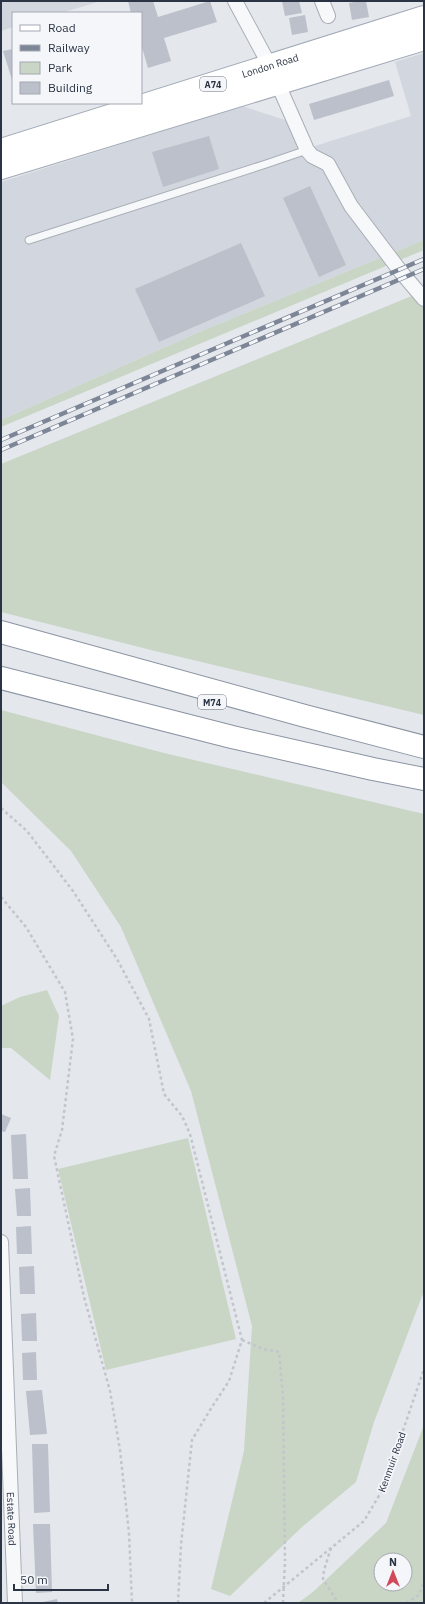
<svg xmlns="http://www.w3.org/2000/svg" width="425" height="1604" font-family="'IBM Plex Sans',sans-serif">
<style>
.built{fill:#d2d6de}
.green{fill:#c9d6c5;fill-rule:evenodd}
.building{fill:#bbc0ca}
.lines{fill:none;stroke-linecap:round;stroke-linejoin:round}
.lane-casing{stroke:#a9aeb7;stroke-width:9}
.street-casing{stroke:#a9aeb7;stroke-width:16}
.primary-casing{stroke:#a3abb8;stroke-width:24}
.highway-casing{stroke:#8b94a3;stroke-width:24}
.path{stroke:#c2c5cb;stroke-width:2.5;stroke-dasharray:3 3;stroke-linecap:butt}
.lane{stroke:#f7f8fa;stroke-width:7}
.street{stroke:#f7f8fa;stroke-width:14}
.primary{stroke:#fff;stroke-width:22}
.highway{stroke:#fff;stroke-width:22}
.rail-casing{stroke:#7d8696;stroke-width:4.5}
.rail{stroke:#f4f6f9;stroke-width:3;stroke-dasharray:9;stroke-linecap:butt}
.path-bridge{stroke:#c2c5cb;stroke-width:2.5;stroke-dasharray:3 3;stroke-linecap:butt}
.labels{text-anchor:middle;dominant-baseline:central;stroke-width:3.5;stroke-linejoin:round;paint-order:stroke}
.shield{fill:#f4f6f9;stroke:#676e7b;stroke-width:1}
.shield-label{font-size:9px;font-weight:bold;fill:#2b3445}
.street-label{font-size:10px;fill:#2b3445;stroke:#f4f6f9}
</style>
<rect width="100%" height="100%" fill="#e4e7ec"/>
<!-- built -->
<g class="built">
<path d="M1,1h100l-40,12h-48v14l-12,4z"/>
<path d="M424,53v187l-220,90 -203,90v-238l241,-76 43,14 17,30 109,-34 -16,-54z"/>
</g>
<!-- green -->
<g class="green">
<path d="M424,240v10l-423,177v-7l203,-90z"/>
<path d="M424,291v424l-273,-65 -150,-38v-148z"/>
<path d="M1,710l163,43 260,61v477l-50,131 -18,60 -54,45 -72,69 -19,-7 33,-138 8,-125 -61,-235 -70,-164 -50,-76 -70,-69z"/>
<path d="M47,990l12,26 -9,64 -39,-32h-10v-42l19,-9z"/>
<path d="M188,1138l48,201 -130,31 -48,-201z"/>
<path d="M424,1425v178h-126l15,-11 73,-69zM381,1560h24v24h-24z"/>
</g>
<!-- building -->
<g class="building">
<path d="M128,1h25l5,16 52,-16 7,21 -53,16 7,23 -23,7 -7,-24v-31h-10z"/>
<path d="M282,1h17l3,12 -17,3z"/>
<path d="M359,1h7l3,16 -17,3 -3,-17z"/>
<path d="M305,15l3,17 -16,3 -3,-17z"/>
<path d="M13,49v34l-10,-32z"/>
<path d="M389,80l5,16 -80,24 -5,-16z"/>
<path d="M209,136l10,33 -56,18 -11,-35z"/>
<path d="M310,186l36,79 -27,12 -36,-79z"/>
<path d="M241,243l24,53 -106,46 -24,-53z"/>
<path d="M1,1114l10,4 -6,14 -4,-1z"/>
<path d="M26,1134l2,45h-15l-2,-44z"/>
<path d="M30,1188l1,28h-14l-2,-27z"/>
<path d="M31,1226l1,28h-15l-1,-27z"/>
<path d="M34,1266l1,28h-15l-1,-27z"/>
<path d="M36,1313l1,28h-15l-1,-27z"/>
<path d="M36,1352l1,28h-14l-1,-27z"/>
<path d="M42,1390l5,44 -17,1 -4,-44z"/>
<path d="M32,1444h16l2,68 -16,1z"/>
<path d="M33,1524h17l2,68 -16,1z"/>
<path d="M57,1599l1,4h-15v-1z"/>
</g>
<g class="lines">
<defs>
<path id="lane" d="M29,240l237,-76 41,-14"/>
<g id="street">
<path d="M235,1l35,65 37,84 5,6 16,8 23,42 50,66 23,27"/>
<path d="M322,1l6,15"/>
<path id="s1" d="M1,1242l14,361"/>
</g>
<g id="primary">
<path id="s2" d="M1,150l423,-133"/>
<path d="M1,168l423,-129"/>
</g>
<g id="highway">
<path d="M1,632l304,84 119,31"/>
<path d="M1,678l231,59 141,32 51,10"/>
</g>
</defs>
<!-- lane casing -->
<use href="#lane" class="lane-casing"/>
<!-- street casing -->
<use href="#street" class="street-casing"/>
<!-- primary casing -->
<use href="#primary" class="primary-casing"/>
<!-- highway casing -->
<use href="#highway" class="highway-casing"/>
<!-- path -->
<g class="path">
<path d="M1,808l26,23 46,60 44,68 32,60 15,75 18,22 8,18 52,206 -13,41 -19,29 -18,30 -11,105 -3,58"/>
<path d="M1,897l25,30 39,65 8,47 -11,91 -8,26 30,141 26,94 10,59 9,83 3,70"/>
<path d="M242,1340l21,9 16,3 4,45 2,164"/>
<path d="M331,1548l-7,22 -1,9 15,24"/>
<path d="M264,1603l100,-82 19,-32 41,-120"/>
<path d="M406,1603l13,-8 5,-14"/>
</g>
<!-- lane -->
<use href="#lane" class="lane"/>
<!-- street -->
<use href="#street" class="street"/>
<!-- primary -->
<use href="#primary" class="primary"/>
<!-- highway -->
<use href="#highway" class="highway"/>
<defs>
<g id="rail">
<path d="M1,440l423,-181"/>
<path d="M1,450l423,-181"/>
</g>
</defs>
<!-- rail casing -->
<use href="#rail" class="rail-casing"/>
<!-- rail -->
<use href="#rail" class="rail"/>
<!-- path-bridge -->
<path class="path-bridge" d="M283,1603l2,-42"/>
</g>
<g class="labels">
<!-- shield labels -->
<g class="shield">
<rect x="200" y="77" width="26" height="14" rx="3"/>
<rect x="198" y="695" width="28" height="14" rx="3"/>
</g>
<g class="shield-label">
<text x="213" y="84">A74</text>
<text x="212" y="702">M74</text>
</g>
<!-- street labels -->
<g class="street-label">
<text stroke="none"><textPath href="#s2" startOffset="282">London Road</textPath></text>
<text transform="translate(392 1462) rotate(-70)">Kenmuir Road</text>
<text stroke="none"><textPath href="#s1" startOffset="277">Estate Road</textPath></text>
</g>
</g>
<!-- border -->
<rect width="425" height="1604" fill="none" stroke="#2b3445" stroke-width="4"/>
<!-- legend -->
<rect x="12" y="12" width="130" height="92" fill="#f4f6f9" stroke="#a4a8b1"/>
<rect x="20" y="25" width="20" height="6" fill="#ffffff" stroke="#a4a8b1"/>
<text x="48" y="32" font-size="12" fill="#2b3445">Road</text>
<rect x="20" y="45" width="20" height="6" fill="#7d8696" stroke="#a4a8b1"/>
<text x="48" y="52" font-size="12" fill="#2b3445">Railway</text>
<rect x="20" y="62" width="20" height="12" fill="#c9d6c5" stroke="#a4a8b1"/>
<text x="48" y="72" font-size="12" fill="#2b3445">Park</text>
<rect x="20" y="82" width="20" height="12" fill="#bbc0ca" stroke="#a4a8b1"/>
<text x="48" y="92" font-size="12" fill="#2b3445">Building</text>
<!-- north arrow -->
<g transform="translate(393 1572)"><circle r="19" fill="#f4f6f9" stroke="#a4a8b1"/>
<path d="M0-3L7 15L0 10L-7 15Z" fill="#d1495b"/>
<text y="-6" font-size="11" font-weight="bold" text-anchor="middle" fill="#2b3445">N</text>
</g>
<!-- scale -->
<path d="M14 1584v6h94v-6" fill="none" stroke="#2b3445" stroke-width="2"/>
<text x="20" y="1584" font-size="12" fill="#2b3445" stroke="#f4f6f9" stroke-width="3" paint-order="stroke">50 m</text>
</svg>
